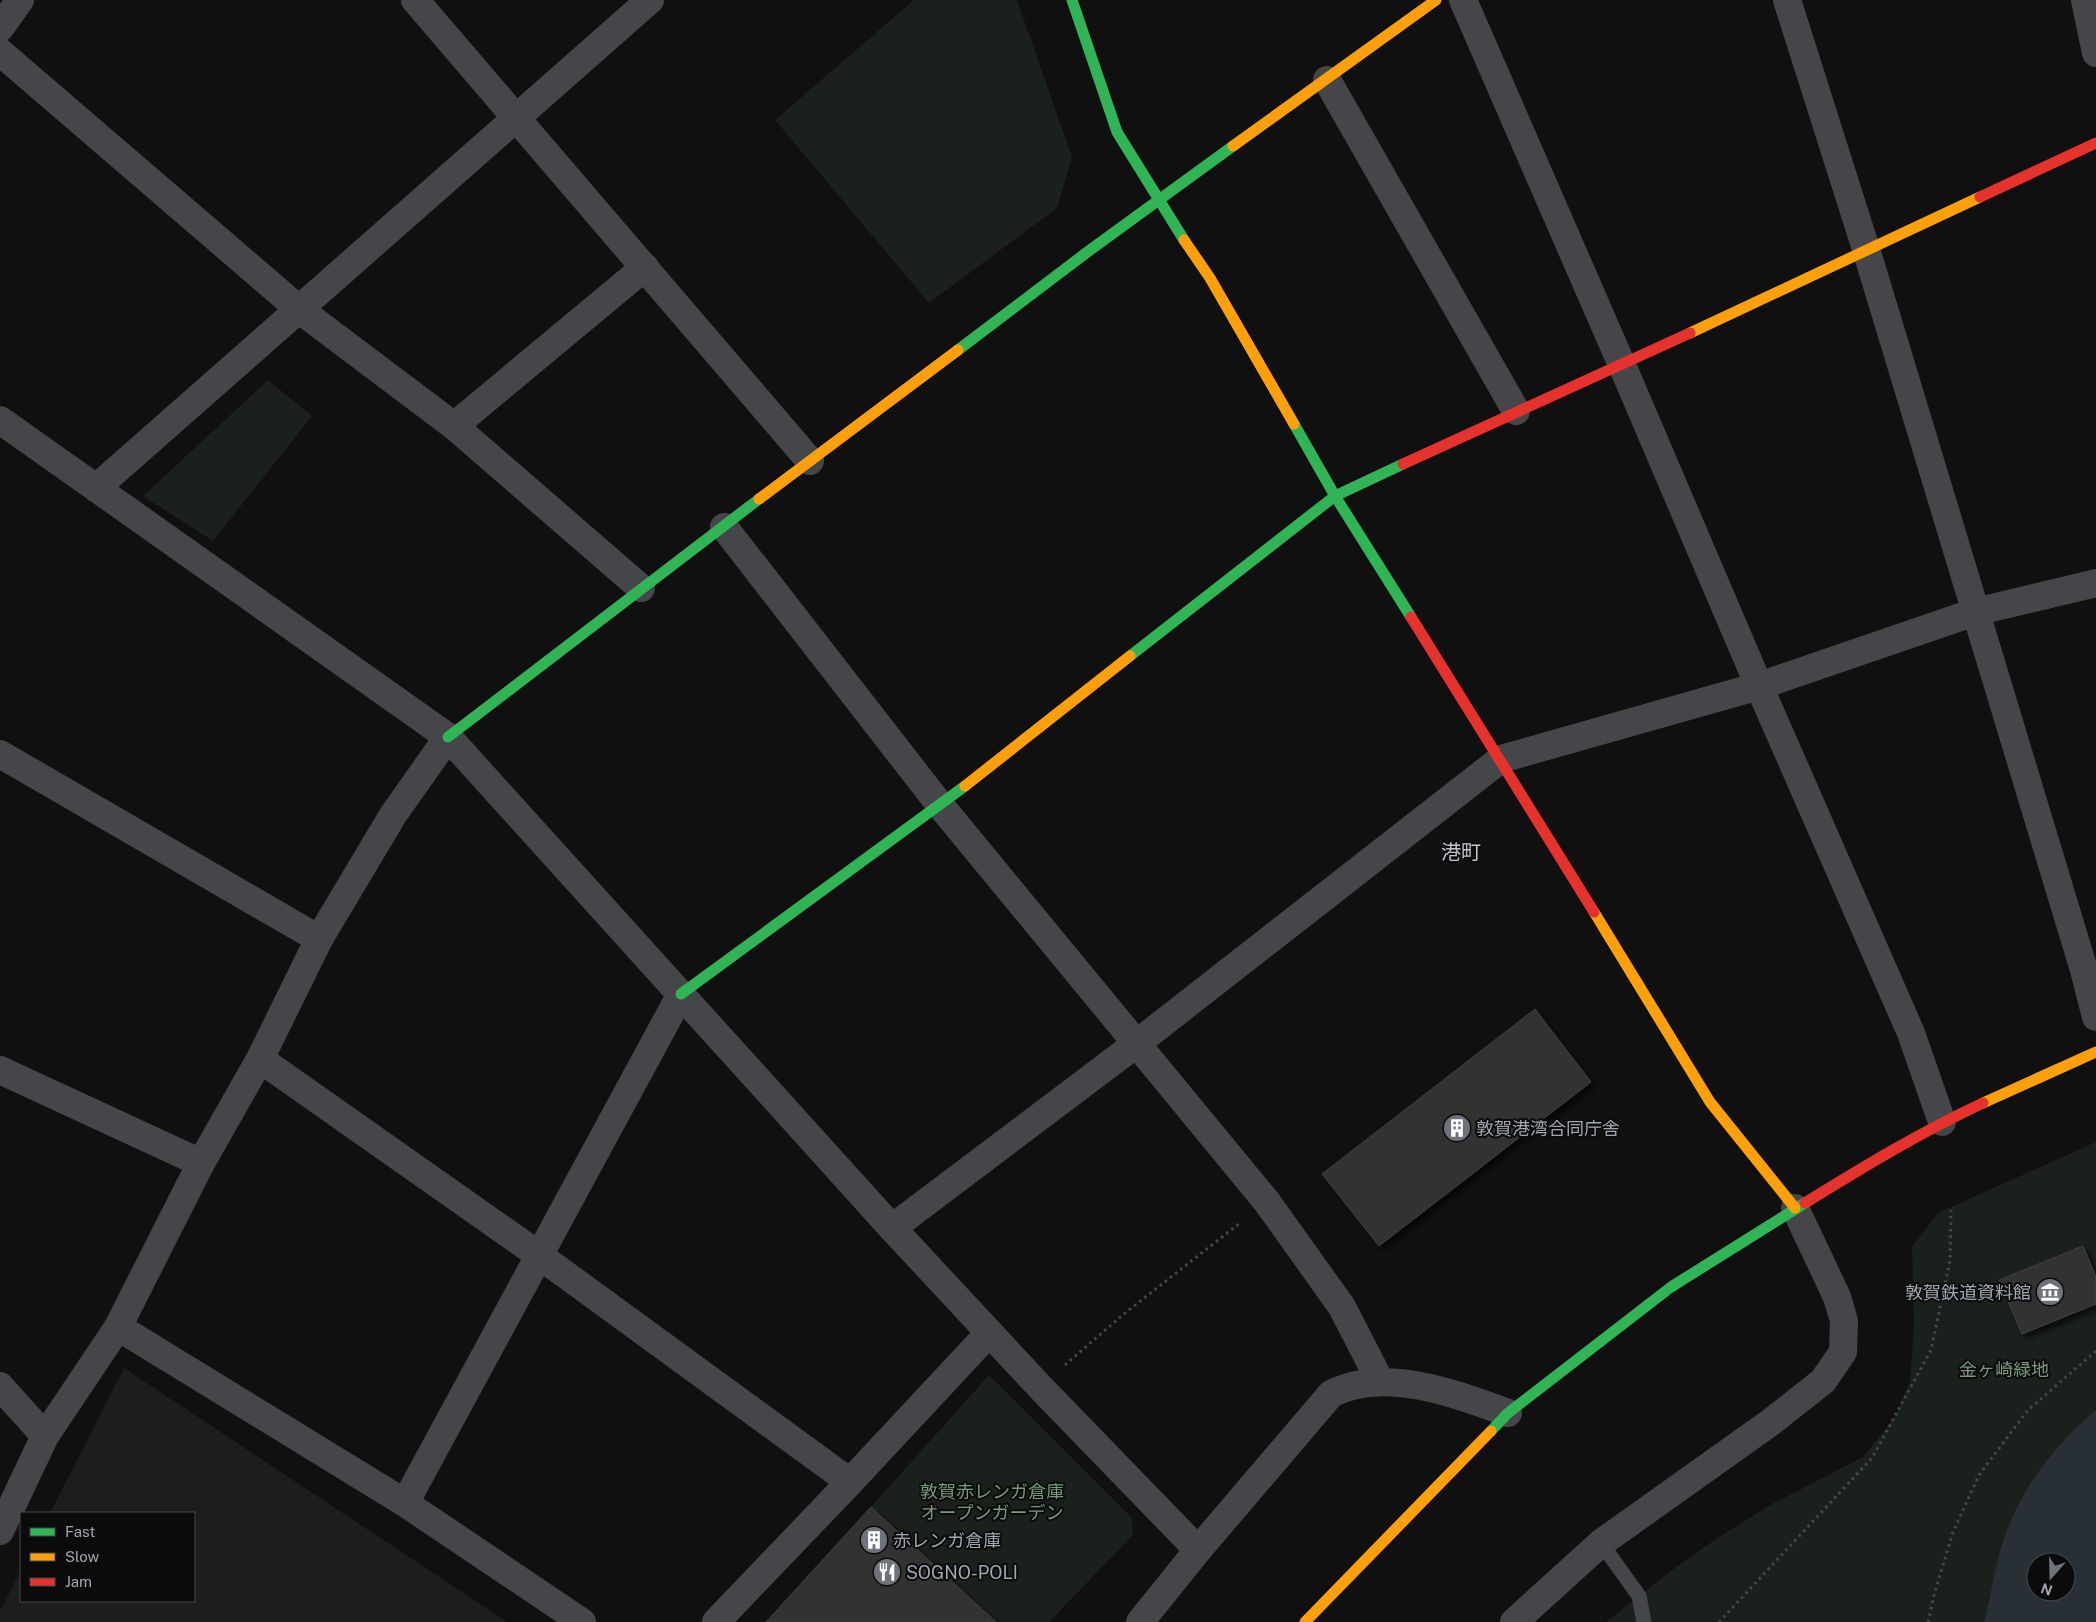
<svg xmlns="http://www.w3.org/2000/svg" width="2096" height="1622" font-family="'Public Sans','Noto Sans JP',sans-serif">
<style>
.built{fill:#1d1d1f}
.green{fill:#1a201b}
.water{fill:#282f35;fill-rule:evenodd}
.building{fill:#313133;stroke:#404144;filter:url(#shadow)}
.lines{fill:none;stroke-linecap:round;stroke-linejoin:round}
.path{stroke:#46484b;stroke-width:3;stroke-dasharray:2.5 4;stroke-linecap:butt}
.lane{stroke:#454649;stroke-width:15}
.street{stroke:#454649;stroke-width:28}
.fast{stroke:#30b455;stroke-width:11}
.slow{stroke:#ff9f0a;stroke-width:11}
.jam{stroke:#e5322d;stroke-width:11}
.labels{text-anchor:middle;dominant-baseline:central;stroke-width:4;stroke-linejoin:round;paint-order:stroke}
.poi-label{font-size:18px;fill:#a1a6b2;stroke:#0b0b0c;text-anchor:start}
.park-label{font-size:18px;fill:#789c7b;stroke:#0b0b0c}
.quarter-label{font-size:20px;fill:#c2c5ce;stroke:#0b0b0c}
</style>
<defs>
<filter id="shadow"><feDropShadow dx="4.5" dy="4.5" stdDeviation="2.5" flood-color="#0009"/></filter>
</defs>
<rect width="100%" height="100%" fill="#101011"/>
<!-- built -->
<path class="built" d="M124,1368l383,254h-507v-11l21,-41v31h173v-88h-144z"/>
<!-- green -->
<g class="green">
<path d="M914,0h103l55,157 -15,51 -128,95 -154,-183z"/>
<path d="M268,380l44,36 -99,125 -70,-45z"/>
<path d="M2096,1142v268c-46,37 -79,88 -96,145 -7,22 -11,45 -16,67h-378l74,-58 39,-27 53,-33 91,-47 32,-40 15,-36 4,-56 -2,-78 26,-34z"/>
<path d="M989,1375l143,143 1,17 -84,87h-53l-125,-115z"/>
</g>
<!-- water -->
<path class="water" d="M2096,1410v212h-112c8,-32 12,-66 25,-97 18,-44 50,-85 87,-115zM2036,1562h30v30h-30z"/>
<!-- building -->
<g class="building">
<path d="M1535,1009l56,73 -212,164 -57,-72z"/>
<path d="M2083,1246l13,31v27l-74,30 -23,-54z"/>
<path d="M871,1507l77,71 48,44h-230z"/>
</g>
<g class="lines">
<!-- path -->
<g class="path">
<path d="M1065,1365l60,-52 115,-90"/>
<path d="M1719,1622l153,-164 59,-108 19,-89 1,-51"/>
<path d="M1928,1622l6,-27 19,-63 26,-57 49,-65 68,-59"/>
</g>
<!-- lane -->
<path class="lane" d="M1601,1543l38,53 5,26"/>
<!-- street -->
<g class="street">
<path d="M415,0l395,461"/>
<path d="M1463,0l159,365 137,321 152,347 31,89"/>
<path d="M1787,0l79,249 218,721 12,47"/>
<path d="M2085,0l11,53"/>
<path d="M0,28l20,-28"/>
<path d="M0,52l300,258 154,116 187,162"/>
<path d="M1327,80l189,331"/>
<path d="M0,420l448,317 444,491 148,159 158,163"/>
<path d="M454,426l191,-159"/>
<path d="M96,488l554,-488"/>
<path d="M724,527l216,278 327,397 75,105 38,74"/>
<path d="M0,754l319,185"/>
<path d="M260,1059l280,197 310,226"/>
<path d="M0,1070l201,93"/>
<path d="M892,1228l244,-184 365,-285 258,-73 216,-74 121,-29"/>
<path d="M118,1327l287,176 177,119"/>
<path d="M0,1386l45,50"/>
<path d="M405,1503l276,-509"/>
<path d="M0,1531l45,-95 73,-109 83,-164 59,-104 59,-120 74,-124 55,-78"/>
<path d="M716,1622l134,-140 139,-149"/>
<path d="M1140,1622l58,-72 133,-156c53,-28 125,0 177,19"/>
<path d="M1514,1622l87,-79 170,-121 52,-41 20,-29 1,-31 -7,-24 -42,-89"/>
</g>
<!-- fast -->
<g class="fast">
<path d="M1072,0l45,132 67,108"/>
<path d="M958,350l128,-97 147,-107"/>
<path d="M1294,424l41,72 76,121"/>
<path d="M1130,656l205,-160 68,-32"/>
<path d="M448,737l311,-238"/>
<path d="M681,994l284,-208"/>
<path d="M1491,1431l17,-18 163,-126 134,-84"/>
</g>
<!-- slow -->
<g class="slow">
<path d="M1233,146l203,-146"/>
<path d="M1184,240l26,38 84,146"/>
<path d="M1690,333l290,-136"/>
<path d="M759,499l199,-149"/>
<path d="M965,786l165,-130"/>
<path d="M1594,912l116,190 85,106"/>
<path d="M1983,1103l113,-51"/>
<path d="M1305,1622l186,-191"/>
</g>
<!-- jam -->
<g class="jam">
<path d="M1980,197l116,-54"/>
<path d="M1403,464l287,-131"/>
<path d="M1411,617l183,295"/>
<path d="M1805,1203c58,-36 116,-71 178,-100"/>
</g>
</g>
<!-- icons -->
<defs>
<symbol id="building-disc" viewBox="-11 -11 22 22"><circle r="9.5" fill="#6e727a" stroke="#0b0b0c"/><path d="M-4-6H4V6H1V3H-1V6H-4ZM-2.5-4.3h1.7v1.8h-1.7ZM.8-4.3h1.7v1.8H.8ZM-2.5-1h1.7V.8h-1.7ZM.8-1h1.7V.8H.8Z" fill="#fff"/></symbol>
<symbol id="museum-disc" viewBox="-11 -11 22 22"><circle r="9.5" fill="#6e727a" stroke="#0b0b0c"/><path d="M0-6L6-3V-2H-6V-3ZM-5-1h2V3h-2ZM-1-1h2V3h-2ZM3-1h2V3H3ZM-6 4H6V6H-6Z" fill="#fff"/></symbol>
<symbol id="restaurant-disc" viewBox="-11 -11 22 22"><circle r="9.5" fill="#6e727a" stroke="#0b0b0c"/><path d="M-5-6h1v4h1v-4h1v4h1v-4h1v5L-1.5 .5V6h-2V.5L-5-1ZM5-6V6H3V1.5H1.5Q1.5-4 5-6Z" fill="#fff"/></symbol>
</defs>
<g fill-rule="evenodd">
<use href="#building-disc" x="1441" y="1112" width="32" height="32"/>
<use href="#museum-disc" x="2034" y="1276" width="32" height="32"/>
<use href="#building-disc" x="858" y="1524" width="32" height="32"/>
<use href="#restaurant-disc" x="871" y="1556" width="32" height="32"/>
</g>
<g class="labels">
<!-- poi labels -->
<g class="poi-label">
<text x="1476" y="1128">敦賀港湾合同庁舎</text>
<text x="2031" y="1292" text-anchor="end">敦賀鉄道資料館</text>
<text x="893" y="1540">赤レンガ倉庫</text>
<text x="906" y="1572">SOGNO-POLI</text>
</g>
<!-- park labels -->
<g class="park-label">
<text x="2004" y="1369">金ヶ崎緑地</text>
<text x="992" y="1491">敦賀赤レンガ倉庫<tspan x="992" dy="21">オープンガーデン</tspan></text>
</g>
<!-- quarter labels -->
<g class="quarter-label">
<text x="1461" y="852">港町</text>
</g>
</g>
<!-- legend -->
<rect x="20" y="1512" width="175" height="90" fill="#0b0b0c" stroke="#47494e"/>
<rect x="30" y="1528" width="25" height="8" fill="#30b455" stroke="#47494e"/>
<text x="65" y="1537" font-size="15" fill="#a1a6b2">Fast</text>
<rect x="30" y="1553" width="25" height="8" fill="#ff9f0a" stroke="#47494e"/>
<text x="65" y="1562" font-size="15" fill="#a1a6b2">Slow</text>
<rect x="30" y="1578" width="25" height="8" fill="#e5322d" stroke="#47494e"/>
<text x="65" y="1587" font-size="15" fill="#a1a6b2">Jam</text>
<!-- north arrow -->
<g transform="translate(2051 1577) rotate(200)"><circle r="24" fill="#0b0b0c" stroke="#47494e"/>
<path d="M0-4L9 19L0 12L-9 19Z" fill="#6e727a"/>
<text y="-8" font-size="14" font-weight="bold" text-anchor="middle" fill="#a1a6b2">N</text>
</g>
</svg>
